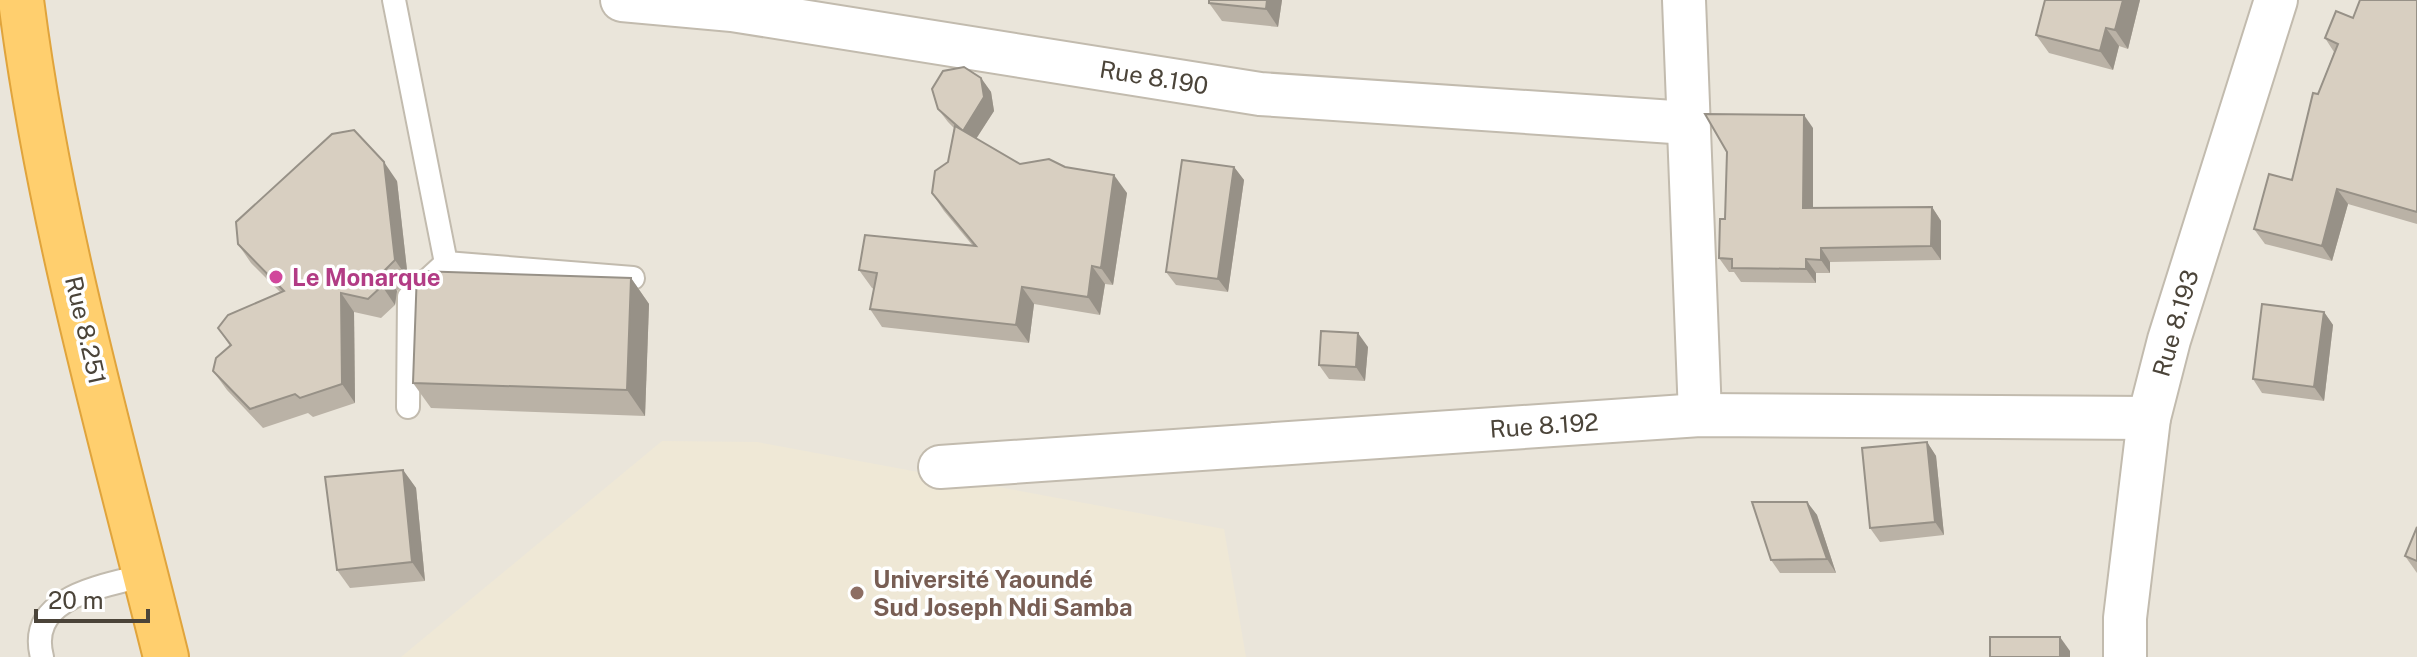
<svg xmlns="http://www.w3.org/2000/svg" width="2417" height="657" font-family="'Public Sans',sans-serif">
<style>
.residential{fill:#eae5da}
.education{fill:#efe8d6}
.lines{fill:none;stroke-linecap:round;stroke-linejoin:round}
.lane-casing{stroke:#c2bbae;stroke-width:26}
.street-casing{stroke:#c2bbae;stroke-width:46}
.highway-casing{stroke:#e0a43c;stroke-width:48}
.lane{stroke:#fff;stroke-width:22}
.street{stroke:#fff;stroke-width:42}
.highway{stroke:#ffcf6e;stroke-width:44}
.wall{fill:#bab2a6}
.shaded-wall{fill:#979187}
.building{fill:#d8cfc1;stroke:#979187;stroke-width:2}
.hotel-dot{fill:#d1479c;stroke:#fff;stroke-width:3}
.education-dot{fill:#8d6e63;stroke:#fff;stroke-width:3}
.labels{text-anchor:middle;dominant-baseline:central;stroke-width:7;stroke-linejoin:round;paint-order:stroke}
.street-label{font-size:24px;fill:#4b4439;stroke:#fff}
.hotel-label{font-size:24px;font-weight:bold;fill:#b23c85;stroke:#fff;text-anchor:start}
.education-label{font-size:24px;font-weight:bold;fill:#785e54;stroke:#fff;text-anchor:start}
</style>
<rect width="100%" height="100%" fill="#f6f3ec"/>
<!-- residential -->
<rect class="residential" x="0" y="0" width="2417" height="657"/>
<!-- education -->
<path class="education" d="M662,441l95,1 467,87 22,128h-845z"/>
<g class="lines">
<defs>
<g id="lane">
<path d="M394,0l52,263"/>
<path d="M408,407l1,-110 37,-34 187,15"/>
<path d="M42,657c-16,-61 63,-71 104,-82"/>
</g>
<g id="street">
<path d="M622,0l110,10 528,84 428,29"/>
<path d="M1684,0l16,415"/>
<path d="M940,467l760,-52 449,3"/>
<path d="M2125,657v-39l24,-200 20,-78 107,-340"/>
</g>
<path id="highway" d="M21,0c28,222 91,440 145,657"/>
</defs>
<!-- lane casing -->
<use href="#lane" class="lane-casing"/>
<!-- street casing -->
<use href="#street" class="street-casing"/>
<!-- highway casing -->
<use href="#highway" class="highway-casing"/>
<!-- lane -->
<use href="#lane" class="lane"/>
<!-- street -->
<use href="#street" class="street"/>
<!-- highway -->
<use href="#highway" class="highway"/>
</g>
<!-- wall -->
<g class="wall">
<path d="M1282,0l-4,27 -56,-6 -13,-18z"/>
<path d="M2140,0l-12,49 -9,-3 -6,24 -64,-17 -13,-18z"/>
<path d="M2417,0v224l-69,-20 -16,57 -67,-17 -11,-15 38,-49 26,-86 16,-42 -9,-14 28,-20z"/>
<path d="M981,78l10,14 3,19 -18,28 44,25 45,3 62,26 -14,92 -8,-1 -5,31 -66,-11 -5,39 -147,-16 -12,-18 4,-20 -2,-1 -13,-18 114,-24 -29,-35 -12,-18 16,-31 6,-34 -6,-6 -10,-13z"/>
<path d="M1813,128v80l119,-1 9,14v39l-111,2v11h-14v10l-75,-1 -7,-10h-5l-10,-14 6,-39z"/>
<path d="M1234,167l10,13 -16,112 -52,-7 -10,-13z"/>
<path d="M397,181l11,98 -11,12 -2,14 -14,13 -27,-6 1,91 -42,14 -5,-4 -45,15 -36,-38 -14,-19 17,-25 -12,-18 63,-35 -30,-30 -13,-19z"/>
<path d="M631,278l18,26 -4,112 -214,-8 -18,-25z"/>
<path d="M2324,312l9,13 -9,76 -62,-8 -9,-14z"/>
<path d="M1368,347l-3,34 -36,-2 -10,-14z"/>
<path d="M1927,442l9,14 8,79 -64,7 -10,-14z"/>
<path d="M403,470l13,18 9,93 -75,7 -13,-18z"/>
<path d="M1807,502l10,13 19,58h-56l-9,-13z"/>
<path d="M2417,527v46l-12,-17z"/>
</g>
<!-- shaded-wall -->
<g class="shaded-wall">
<path d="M1267,0h15l-4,27 -12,-18z"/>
<path d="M2123,0h17l-12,49 -13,-19z"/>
<path d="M2106,28l13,18 -6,24 -13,-19z"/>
<path d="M981,78l10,14 3,19 -22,34 -10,-14z"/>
<path d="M1804,115l9,13v93l-10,-13z"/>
<path d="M384,162l13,19 11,98 -13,-19z"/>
<path d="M1234,167l10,13 -16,112 -10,-13z"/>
<path d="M1114,175l13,18 -14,92 -12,-17z"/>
<path d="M2337,189l11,15 -16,57 -10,-15z"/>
<path d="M1932,207l9,14v39l-10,-14z"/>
<path d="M1821,248l9,14v11l-9,-13z"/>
<path d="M1806,259l10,14v10l-10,-14z"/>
<path d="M1092,266l13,18 -5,31 -12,-18z"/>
<path d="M383,272l14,19 -2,14 -13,-19z"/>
<path d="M631,278l18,26 -4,112 -18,-26z"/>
<path d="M1022,287l12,17 -5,39 -13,-18z"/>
<path d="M341,293l13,19 1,91 -13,-19z"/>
<path d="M2324,312l9,13 -9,76 -10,-14z"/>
<path d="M1358,333l10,14 -3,34 -9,-14z"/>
<path d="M1927,442l9,14 8,79 -9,-13z"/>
<path d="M403,470l13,18 9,93 -13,-19z"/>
<path d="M1807,502l10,13 19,58 -9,-14z"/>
<path d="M2060,637l10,14v6h-10z"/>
</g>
<!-- building -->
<g class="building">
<path d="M1209,0h58l-1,9 -57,-6z"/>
<path d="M2045,0h78l-8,30 -9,-2 -6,23 -64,-16z"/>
<path d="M2360,0h57v212l-80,-23 -15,57 -68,-17 15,-55 23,6 21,-87 5,1 20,-50 -13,-6 11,-27 17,7z"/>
<path d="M964,67l17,11 3,19 -21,34 -25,-22 -6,-20 11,-18z"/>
<path d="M1705,114l99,1 -1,93 129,-1 -1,39 -110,2v12l-15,-1v10l-74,-1v-9l-13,-1 1,-39h5l2,-67z"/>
<path d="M955,126l65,38 29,-5 16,8 49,8 -13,93 -9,-2 -4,31 -66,-10 -6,38 -146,-16 7,-36 -18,-3 6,-35 111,11 -44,-53 3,-22 13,-9z"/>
<path d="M354,130l30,32 11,98 -12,12 -1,14 -14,13 -27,-6 1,91 -42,14 -5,-4 -45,15 -37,-38 3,-13 15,-13 -13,-17 10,-13 56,-24 -46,-47 -2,-22 96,-88z"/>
<path d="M1182,160l52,7 -16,112 -52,-7z"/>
<path d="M417,271l214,7 -4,112 -214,-7z"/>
<path d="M2262,304l62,8 -10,75 -61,-8z"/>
<path d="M1321,331l37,2 -2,34 -37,-2z"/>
<path d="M1927,442l8,80 -65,6 -8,-80z"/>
<path d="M403,470l9,92 -75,8 -12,-93z"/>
<path d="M1752,502h55l20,57 -56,1z"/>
<path d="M2417,527v34l-12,-5z"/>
<rect x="1990" y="637" width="70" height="20"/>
</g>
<!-- markers -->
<circle class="hotel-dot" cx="276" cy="277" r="8"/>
<circle class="education-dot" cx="857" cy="593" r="8"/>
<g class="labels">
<!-- street labels -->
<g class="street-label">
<text transform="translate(1154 77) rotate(9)">Rue 8.190</text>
<text transform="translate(2175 323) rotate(-74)">Rue 8.193</text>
<text transform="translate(86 330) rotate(77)">Rue 8.251</text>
<text transform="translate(1544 425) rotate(-4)">Rue 8.192</text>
</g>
<!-- hotel labels -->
<g class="hotel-label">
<text x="292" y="277">Le Monarque</text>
</g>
<!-- education labels -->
<g class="education-label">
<text x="873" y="579">Université Yaoundé<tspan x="873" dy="28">Sud Joseph Ndi Samba</tspan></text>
</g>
</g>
<!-- scale -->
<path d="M36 609v12h112v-12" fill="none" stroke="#4b4439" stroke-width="4"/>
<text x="48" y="609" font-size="24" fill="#4b4439" stroke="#ffffff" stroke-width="6" paint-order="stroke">20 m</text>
</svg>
